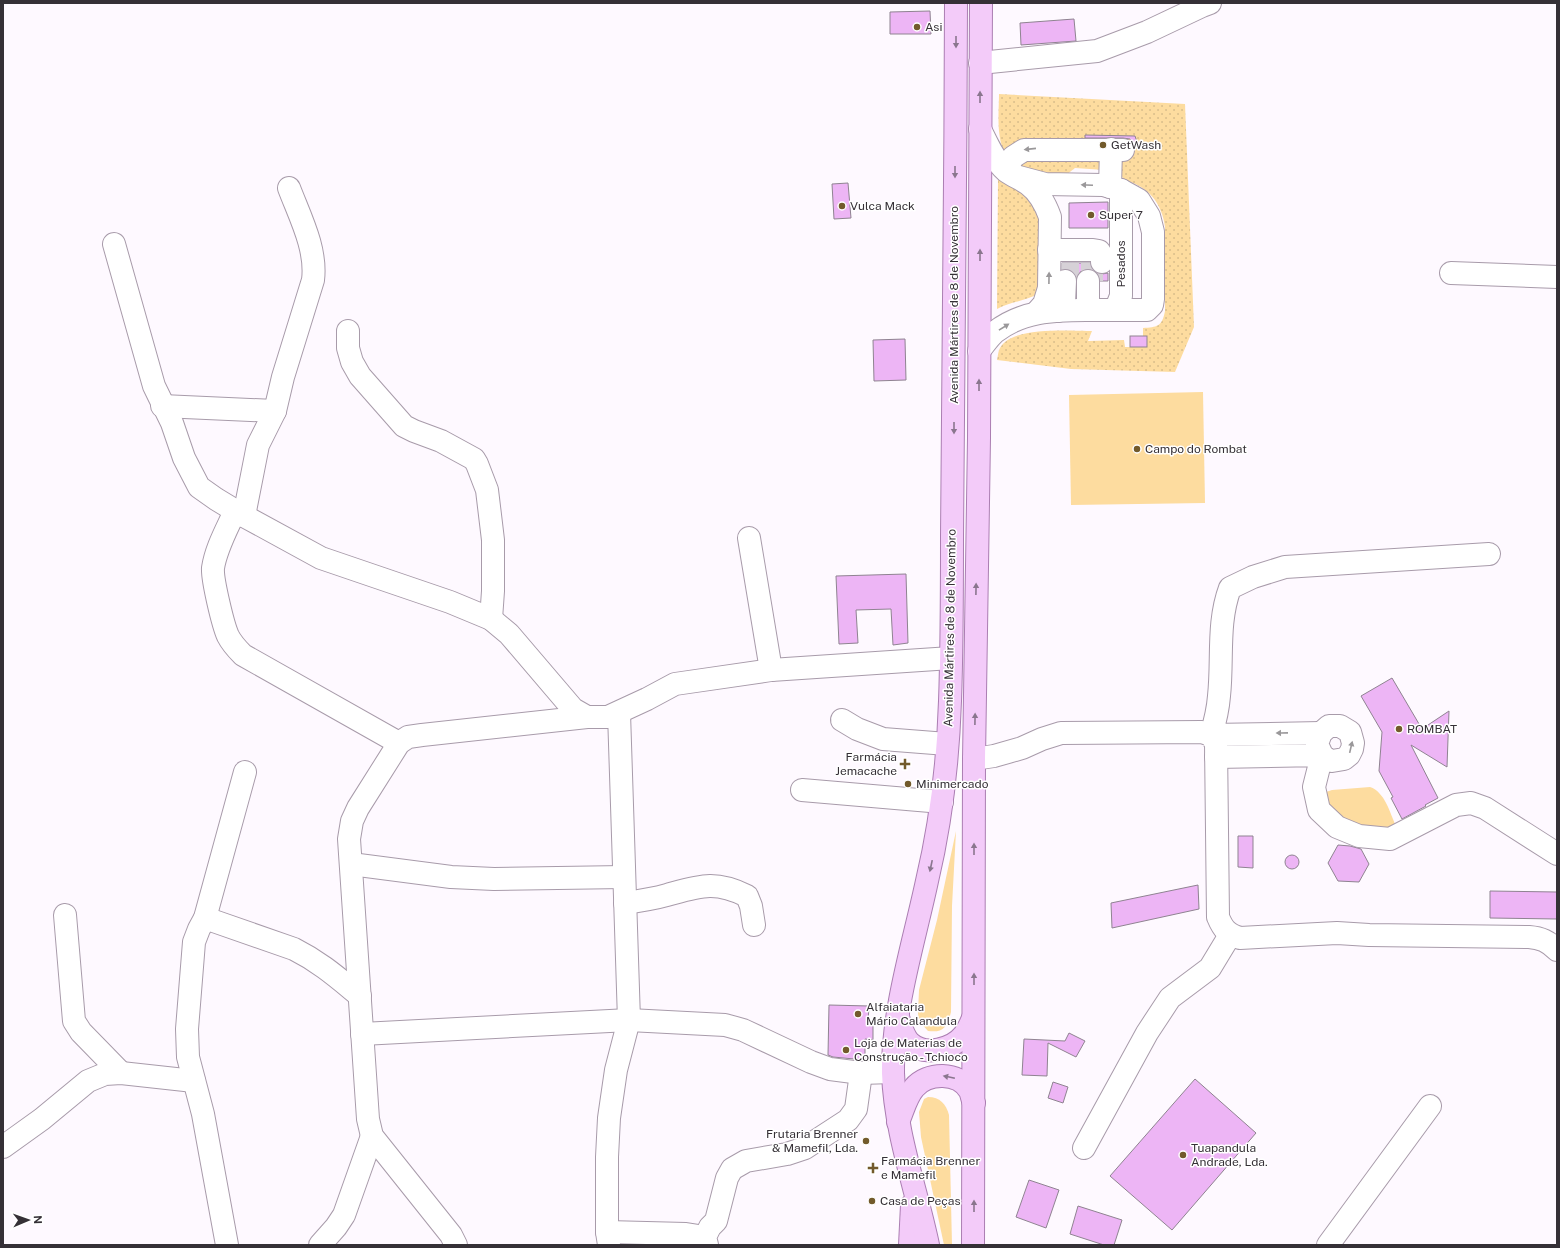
<svg xmlns="http://www.w3.org/2000/svg" width="1560" height="1248" font-family="'Public Sans',sans-serif">
<style>
.grass{fill:url(#grass-dots)}
.green{fill:#fddc9f}
.building{fill:#edb5f5;stroke:#8f8391}
.lines{fill:none;stroke-linecap:round;stroke-linejoin:round}
.minor-tunnel{stroke:#d6d1d7;stroke-width:22;stroke-dasharray:22 11;stroke-linecap:butt}
.minor-casing{stroke:#a89baa;stroke-width:24}
.major-casing{stroke:#ab7eb2;stroke-width:24}
.minor{stroke:#fff;stroke-width:22}
.major{stroke:#f3cbf9;stroke-width:22}
.oneway{fill:#8a768e}
.oneway2{fill:#9a989a}
.poi-dot{fill:#725a2b;stroke:#fff;stroke-width:1.5}
.labels{text-anchor:middle;dominant-baseline:central;stroke-width:3;stroke-linejoin:round;paint-order:stroke}
.poi-label{font-size:12px;fill:#353036;stroke:#fff;text-anchor:start}
.street-label{font-size:12px;fill:#353036;stroke:#fff}
</style>
<defs>
<pattern id="grass-dots" width="8" height="8" patternUnits="userSpaceOnUse"><rect width="8" height="8" fill="#fddc9f"/><path d="M2 2h.1M6 6h.1" fill="none" stroke="#d9bd8a" stroke-width="1.8" stroke-linecap="round"/></pattern>
</defs>
<rect width="100%" height="100%" fill="#fef9ff"/>
<!-- grass -->
<g class="grass">
<path d="M999,94l186,10 9,223 -19,45 -104,-3 -74,-9c1,-4 1,-9 3,-12 11,-22 71,-17 92,-17l-4,10 36,-1 1,7h21l1,-11h-4v-8c14,-1 19,-1 22,-17v-84c-3,-24 -17,-41 -41,-47l-5,-9 -44,-3 -9,7c-13,-2 -41,-5 -51,-12 -21,-12 -16,-48 -16,-69z"/>
<path d="M998,179l28,13 14,15 -2,87c-13,7 -28,8 -41,15z"/>
</g>
<!-- green -->
<g class="green">
<path d="M1203,392l2,111 -134,2 -2,-110z"/>
<path d="M1370,787c15,5 20,26 26,39l-17,6 -38,-13 -11,-11 -4,-11v-5l6,-2z"/>
<path d="M956,831l-4,75 -1,106c-4,15 -7,21 -23,19l-9,-10 -1,-8 1,-23 18,-70z"/>
<path d="M928,1097c12,0 18,7 21,18l3,130h-8l-23,-108 -2,-25 5,-13z"/>
</g>
<!-- building -->
<g class="building">
<path d="M930,11l1,23h-41v-22z"/>
<path d="M1074,19l2,22 -55,4 -1,-22z"/>
<path d="M1085,135l50,1 4,12h-4l-1,-5 -4,-4 -7,-1h-38z"/>
<path d="M848,183l3,35 -17,1 -2,-35z"/>
<path d="M1108,202v26h-39v-25z"/>
<path d="M1062,263h28l3,7 -5,-1 -6,1 -5,7 -6,-7 -5,-1h-4z"/>
<path d="M1097,273l5,1 6,-1v8h-8z"/>
<rect x="1130" y="336" width="17" height="11"/>
<path d="M905,339l1,41 -32,1 -1,-41z"/>
<path d="M906,574l2,69 -15,2 -2,-36 -35,1 2,33 -19,1 -3,-68z"/>
<path d="M1392,678l30,51 27,-18 -2,56 -36,-22 27,53 -13,7 1,1 -24,13 -11,-21 2,-1 -14,-26 3,-39 -21,-36z"/>
<path d="M1238,836h15v32l-15,-1z"/>
<path d="M1338,845l12,1 11,3 8,15 -10,18 -21,-1 -10,-18z"/>
<circle cx="1292" cy="862" r="7"/>
<path d="M1198,885l1,24 -87,19 -1,-25z"/>
<path d="M1490,891l67,1v27l-67,-1z"/>
<path d="M829,1005l40,1 -1,16h5v18l-8,-1v21l-32,-3 -5,-2z"/>
<path d="M1069,1033l16,8 -9,16 -28,-14 -1,33 -25,-1 2,-36 41,2z"/>
<path d="M1195,1079l61,54 -84,97 -62,-54z"/>
<path d="M1053,1082l15,5 -5,16 -15,-5z"/>
<path d="M1029,1180l30,10 -13,38 -30,-11z"/>
<path d="M1078,1206l44,14 -8,25h-10l-34,-11z"/>
</g>
<g class="lines">
<!-- minor-tunnel -->
<g class="minor-tunnel">
<path d="M1092,263v18"/>
<path d="M1068,281v-18"/>
</g>
<defs>
<g id="minor">
<path d="M980,63l117,-12 50,-19 55,-26 8,-3"/>
<path d="M980,129c7,14 14,31 26,42 7,5 15,8 22,13 11,8 17,19 22,33l-1,71 -5,16 -8,9"/>
<path d="M1006,170l7,-13 11,-7h99"/>
<path d="M1110,187l1,-38"/>
<path d="M114,244l40,142 18,37 12,35 15,29 17,12 28,17 77,42 129,44 41,17 18,15 64,75 14,8"/>
<path d="M1049,250h44l6,1 3,5v6"/>
<path d="M1451,273l106,4"/>
<path d="M1081,310l7,-6v-23"/>
<path d="M1112,310l5,-4 4,-10v-106"/>
<path d="M1058,311l6,-8 1,-22"/>
<path d="M348,331v17l4,14 8,14 44,50 10,5 27,10 33,18 3,5 10,26 6,50v51l-2,28"/>
<path d="M979,351c5,-6 10,-14 16,-19 27,-21 58,-22 91,-22 20,0 41,0 61,0l5,-5 1,-6v-67l-4,-16 -10,-16 -18,-10 -18,-5 -58,-1 -30,-8"/>
<path d="M162,406l113,5"/>
<path d="M235,511c-8,18 -19,37 -22,57 -1,11 10,57 15,68 4,8 9,13 15,19l156,88"/>
<path d="M244,516l14,-71 17,-34 8,-34 30,-97c4,-31 -13,-63 -24,-92"/>
<path d="M749,538l22,132"/>
<path d="M842,720l15,9 26,10 64,5"/>
<path d="M1321,733l-110,2c4,-13 7,-26 8,-39 4,-37 -2,-73 11,-108l23,-11 32,-10 204,-13"/>
<path d="M1216,757l106,-2 5,4 5,2 12,-2 5,-4 3,-6 1,-6 -3,-11 -10,-6h-11l-8,7 -4,11 5,11 -8,32 5,23 18,17 22,9 31,3 66,-34 15,-2 14,5 72,46"/>
<path d="M974,759l20,-3 28,-8 20,-9 19,-6 141,-1 9,3 5,9 2,173c5,12 9,17 22,21l97,-5 32,2 160,2c12,1 19,4 28,13"/>
<path d="M802,790l140,12"/>
<path d="M351,864l100,13 43,2 130,-2"/>
<path d="M625,903c14,-2 28,-4 42,-8 33,-9 48,-15 80,1l4,10 3,19"/>
<path d="M65,915l9,106 7,11 40,41"/>
<path d="M205,918l89,31c26,13 44,29 66,47"/>
<path d="M362,1034l267,-14 96,5 18,5 68,32 19,7 31,4 32,-1"/>
<path d="M3,1147l39,-28 46,-38 17,-7 16,-1 73,8"/>
<path d="M1084,1148l63,-115 23,-35 40,-30 20,-33"/>
<path d="M607,1232l79,2 19,3"/>
<path d="M227,1245l-24,-131 -15,-57 -1,-28 7,-87 5,-13 6,-11 40,-146"/>
<path d="M320,1245l16,-18 8,-12 28,-79"/>
<path d="M456,1245l-5,-10 -79,-99 -4,-17 -19,-280 3,-18 6,-13 41,-65 9,-6 14,-2 165,-18h21l39,-18 28,-15 96,-14 180,-12"/>
<path d="M609,1245l-2,-13v-75l2,-39 7,-48 13,-50 -10,-307"/>
<path d="M707,1245l-2,-8 5,-10 6,-6 11,-43 5,-9 14,-8 41,-7 18,-6 43,-28 8,-11 5,-36"/>
<path d="M1328,1245l102,-139"/>
</g>
<g id="major">
<path d="M898,1017c3,9 5,20 12,26 15,14 43,6 54,-8 4,-5 7,-12 9,-17"/>
<path d="M898,1122c5,-11 8,-25 16,-34 13,-16 45,-17 56,3 2,4 2,9 4,12"/>
<path d="M910,1245l2,-40"/>
<path d="M928,1245c-12,-57 -33,-113 -35,-172 -1,-62 21,-131 34,-192 14,-59 21,-119 23,-180 2,-55 2,-109 2,-164 3,-178 3,-356 4,-534"/>
<path d="M973,1245l1,-486 5,-321 2,-435"/>
</g>
</defs>
<!-- minor casing -->
<use href="#minor" class="minor-casing"/>
<!-- major casing -->
<use href="#major" class="major-casing"/>
<!-- minor -->
<use href="#minor" class="minor"/>
<!-- major -->
<use href="#major" class="major"/>
</g>
<!-- one-way arrows -->
<defs><path id="oneway-solid" d="M-6-.8H1V-3.2L6.5 0L1 3.2V.8H-6Z"/></defs>
<g class="oneway">
<use href="#oneway-solid" transform="translate(956 42) rotate(90)"/>
<use href="#oneway-solid" transform="translate(980 97) rotate(-90)"/>
<use href="#oneway-solid" transform="translate(955 172) rotate(90)"/>
<use href="#oneway-solid" transform="translate(980 255) rotate(-90)"/>
<use href="#oneway-solid" transform="translate(979 385) rotate(-90)"/>
<use href="#oneway-solid" transform="translate(954 428) rotate(90)"/>
<use href="#oneway-solid" transform="translate(976 589) rotate(-89)"/>
<use href="#oneway-solid" transform="translate(975 719) rotate(-89)"/>
<use href="#oneway-solid" transform="translate(974 849) rotate(-90)"/>
<use href="#oneway-solid" transform="translate(931 866) rotate(102)"/>
<use href="#oneway-solid" transform="translate(974 979) rotate(-90)"/>
<use href="#oneway-solid" transform="translate(949 1077) rotate(-168)"/>
<use href="#oneway-solid" transform="translate(974 1206) rotate(-90)"/>
</g>
<g class="oneway2">
<use href="#oneway-solid" transform="translate(1030 149) rotate(174)"/>
<use href="#oneway-solid" transform="translate(1087 185) rotate(-178)"/>
<use href="#oneway-solid" transform="translate(1049 278) rotate(-89)"/>
<use href="#oneway-solid" transform="translate(1004 327) rotate(-32)"/>
<use href="#oneway-solid" transform="translate(1282 733) rotate(179)"/>
<use href="#oneway-solid" transform="translate(1351 747) rotate(-77)"/>
</g>
<!-- markers -->
<g class="poi-dot">
<circle cx="917" cy="27" r="4"/>
<circle cx="1103" cy="145" r="4"/>
<circle cx="842" cy="206" r="4"/>
<circle cx="1091" cy="215" r="4"/>
<circle cx="1137" cy="449" r="4"/>
<circle cx="1399" cy="729" r="4"/>
<path d="M903 758h4v4h4v4h-4v4h-4v-4h-4v-4h4z"/>
<circle cx="908" cy="784" r="4"/>
<circle cx="858" cy="1014" r="4"/>
<circle cx="846" cy="1050" r="4"/>
<circle cx="866" cy="1141" r="4"/>
<circle cx="1183" cy="1155" r="4"/>
<path d="M871 1162h4v4h4v4h-4v4h-4v-4h-4v-4h4z"/>
<circle cx="872" cy="1201" r="4"/>
</g>
<g class="labels">
<!-- poi labels -->
<g class="poi-label">
<text x="925" y="27">Asi</text>
<text x="1111" y="145">GetWash</text>
<text x="850" y="206">Vulca Mack</text>
<text x="1099" y="215">Super 7</text>
<text x="1145" y="449">Campo do Rombat</text>
<text x="1407" y="729">ROMBAT</text>
<text x="897" y="757" text-anchor="end">Farmácia<tspan x="897" dy="14">Jemacache</tspan></text>
<text x="916" y="784">Minimercado</text>
<text x="866" y="1007">Alfaiataria<tspan x="866" dy="14">Mário Calandula</tspan></text>
<text x="854" y="1043">Loja de Materias de<tspan x="854" dy="14">Construção - Tchioco</tspan></text>
<text x="858" y="1134" text-anchor="end">Frutaria Brenner<tspan x="858" dy="14">&amp; Mamefil, Lda.</tspan></text>
<text x="1191" y="1148">Tuapandula<tspan x="1191" dy="14">Andrade, Lda.</tspan></text>
<text x="881" y="1161">Farmácia Brenner<tspan x="881" dy="14">e Mamefil</tspan></text>
<text x="880" y="1201">Casa de Peças</text>
</g>
<!-- street labels -->
<g class="street-label">
<text transform="translate(1121 264) rotate(-90)">Pesados</text>
<text transform="translate(954 305) rotate(-90)">Avenida Mártires de 8 de Novembro</text>
<text transform="translate(950 628) rotate(-89)">Avenida Mártires de 8 de Novembro</text>
</g>
</g>
<!-- border -->
<rect width="1560" height="1248" fill="none" stroke="#353036" stroke-width="8"/>
<!-- north arrow -->
<g transform="translate(28 1220) rotate(88)" stroke="#ffffff" stroke-width="3" paint-order="stroke">
<path d="M0-3L7 15L0 10L-7 15Z" fill="#353036"/>
<text y="-6" font-size="11" font-weight="bold" text-anchor="middle" fill="#353036">N</text>
</g>
</svg>
